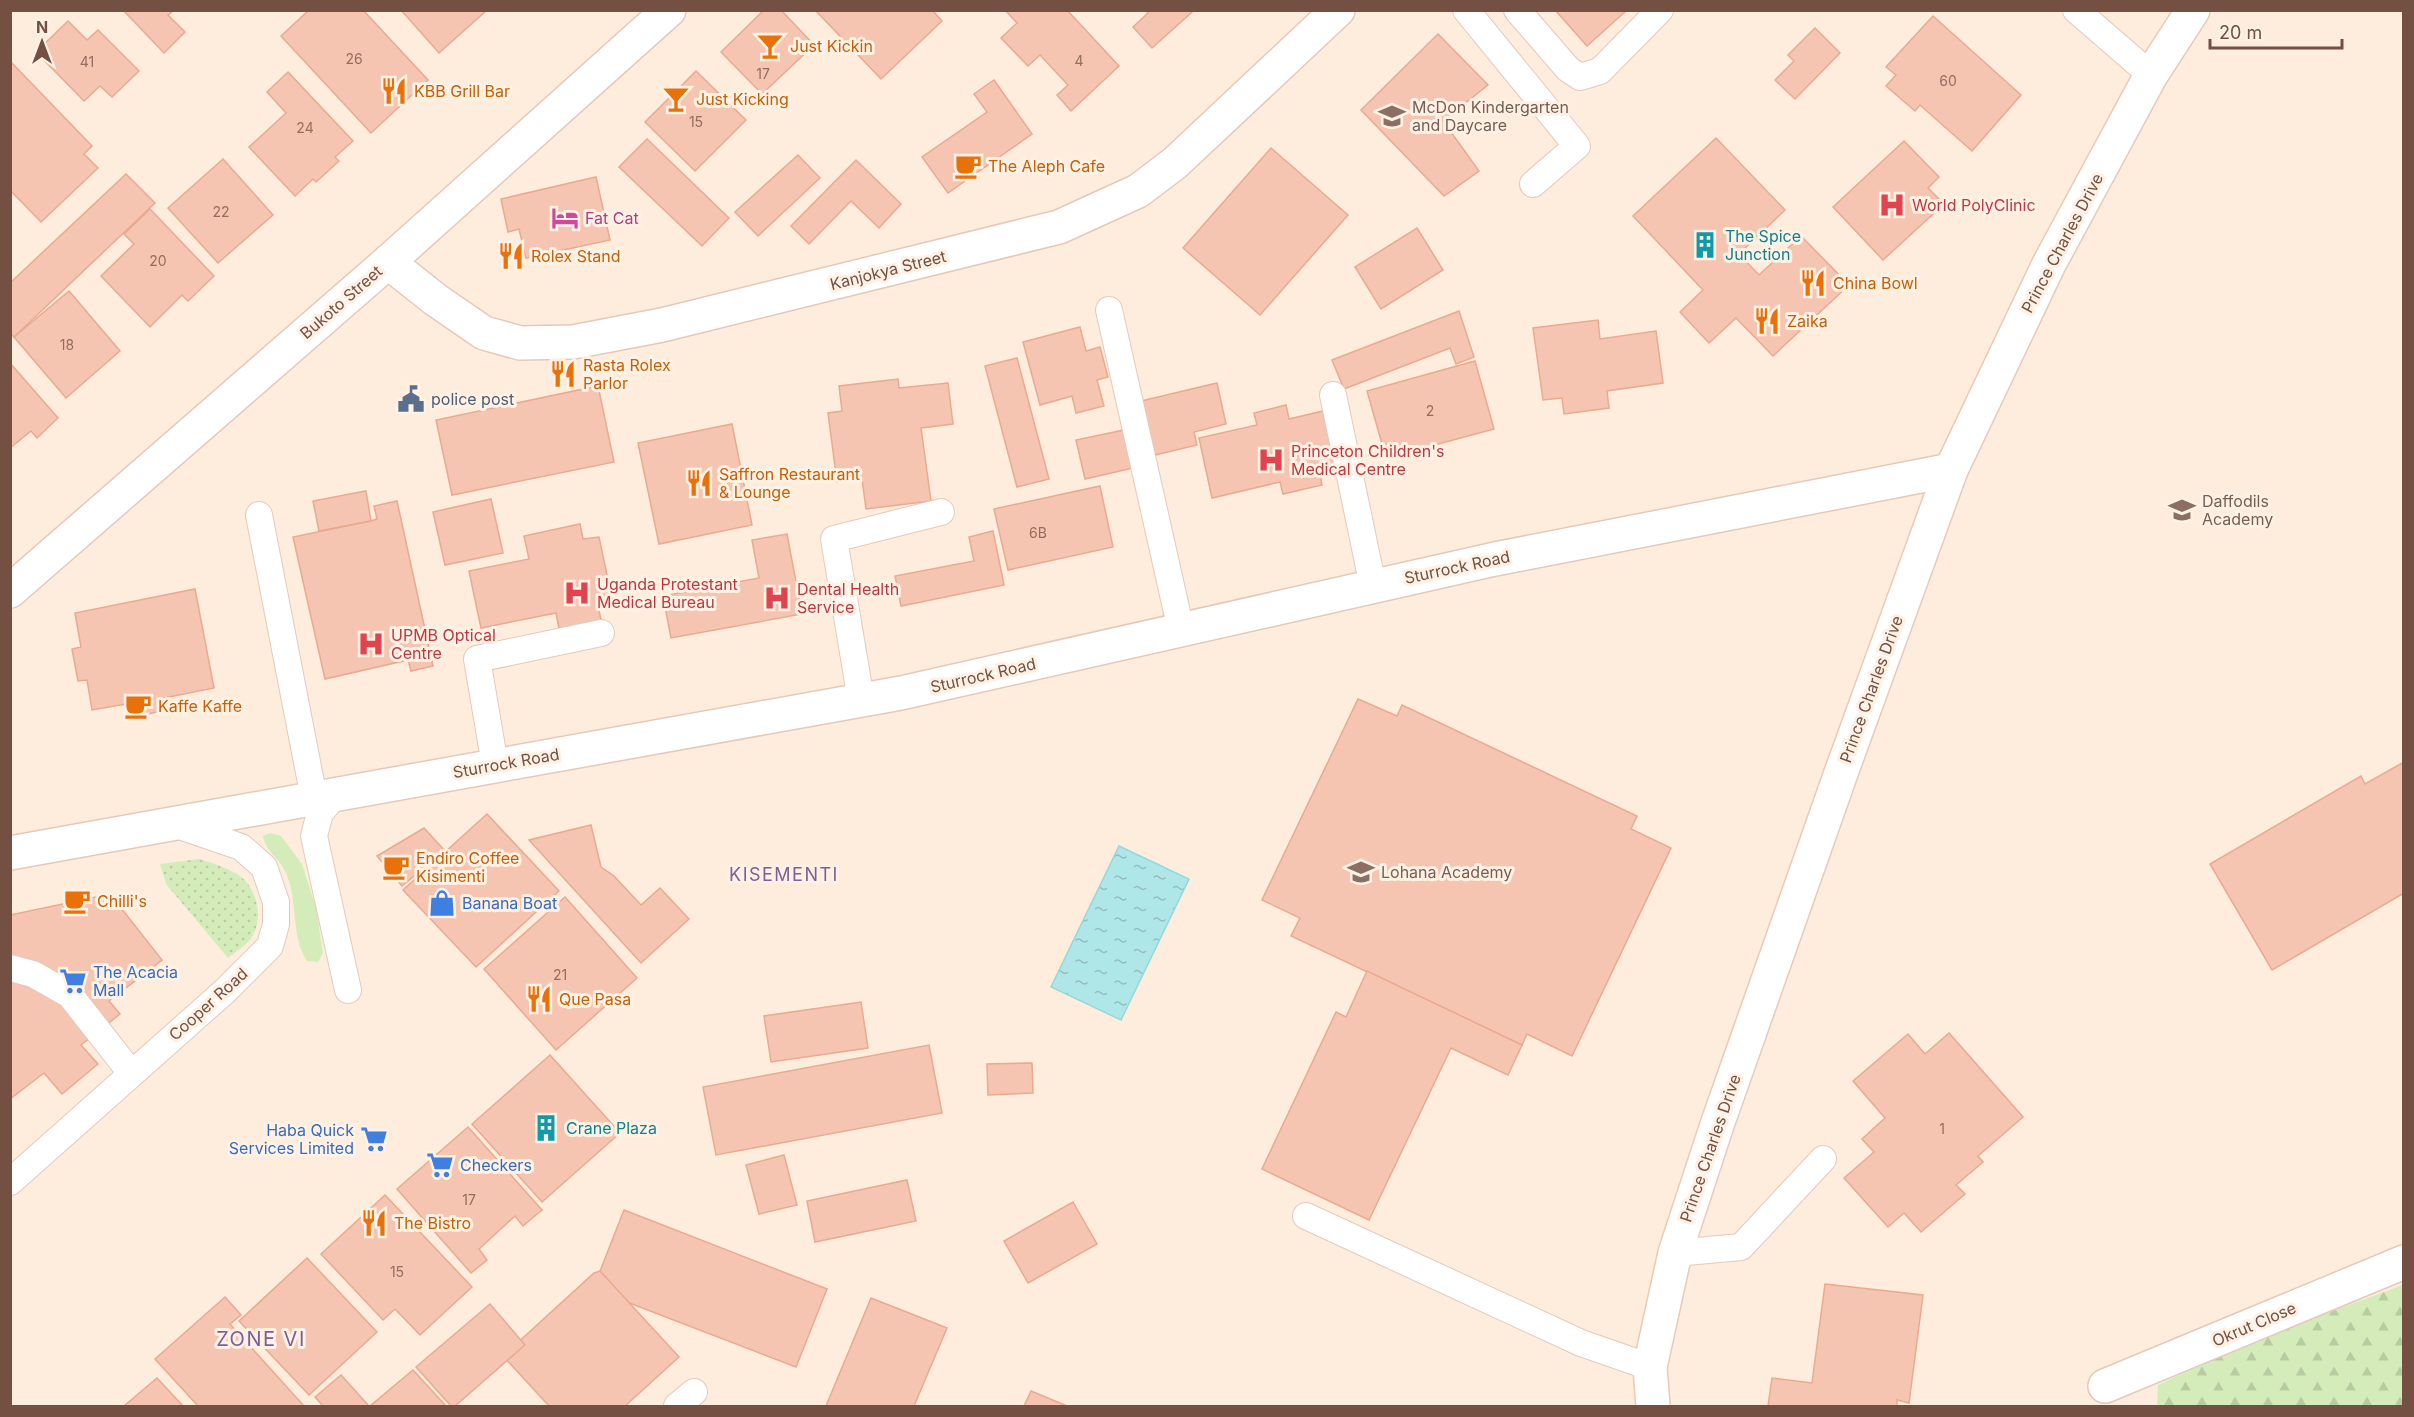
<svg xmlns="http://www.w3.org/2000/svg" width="2414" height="1417" font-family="Inter,sans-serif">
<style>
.grass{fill:#d4ecba}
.forest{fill:url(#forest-firs)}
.park{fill:url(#park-dots)}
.water{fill:url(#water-ripples);stroke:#95d8db;stroke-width:1.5}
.building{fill:#f6c5b1;stroke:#eaa990;stroke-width:1.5}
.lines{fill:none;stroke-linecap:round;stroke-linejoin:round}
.lane-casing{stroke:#e4c9bb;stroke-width:28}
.street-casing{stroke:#e4c9bb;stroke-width:36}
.secondary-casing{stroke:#eac9b7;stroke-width:36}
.lane{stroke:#fff;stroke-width:26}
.street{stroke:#fff;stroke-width:33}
.secondary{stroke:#fff;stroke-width:33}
.labels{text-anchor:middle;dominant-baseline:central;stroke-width:6;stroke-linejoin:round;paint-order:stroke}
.number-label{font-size:14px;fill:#946d5e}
.food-label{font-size:16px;fill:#c56008;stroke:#fff1e4;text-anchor:start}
.education-label{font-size:16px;fill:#785e54;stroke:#fff1e4;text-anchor:start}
.health-label{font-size:16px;fill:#be3a42;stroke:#fff1e4;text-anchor:start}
.hotel-label{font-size:16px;fill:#b23c85;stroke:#fff1e4;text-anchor:start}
.culture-label{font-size:16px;fill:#0d838f;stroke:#fff1e4;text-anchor:start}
.street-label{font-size:16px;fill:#745043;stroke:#fff1e4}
.service-label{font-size:16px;fill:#4e5e75;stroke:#fff1e4;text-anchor:start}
.shop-label{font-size:16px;fill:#366cbe;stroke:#fff1e4;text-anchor:start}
.neighbourhood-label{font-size:18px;letter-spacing:1.5px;fill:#7f5e99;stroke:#fff1e4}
.quarter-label{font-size:20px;letter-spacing:1.5px;fill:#7f5e99;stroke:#fff1e4}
</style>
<defs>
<pattern id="forest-firs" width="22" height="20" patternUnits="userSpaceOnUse" patternTransform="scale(1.5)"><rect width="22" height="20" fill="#d4ecba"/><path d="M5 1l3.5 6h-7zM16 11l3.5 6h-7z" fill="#b9cca1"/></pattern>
<pattern id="park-dots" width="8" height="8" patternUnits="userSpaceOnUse" patternTransform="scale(1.5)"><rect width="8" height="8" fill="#d4ecba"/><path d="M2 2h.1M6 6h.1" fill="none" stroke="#b9cca1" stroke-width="1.8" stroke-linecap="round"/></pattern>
<pattern id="water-ripples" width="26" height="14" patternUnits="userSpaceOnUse" patternTransform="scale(1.5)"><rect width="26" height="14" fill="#afe6e8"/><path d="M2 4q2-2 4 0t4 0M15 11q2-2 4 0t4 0" fill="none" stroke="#93bdbe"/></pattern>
</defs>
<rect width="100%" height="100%" fill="#feeddc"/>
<!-- grass -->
<path class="grass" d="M270,833l11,3 21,28 14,44 7,45 -5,9 -11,-1c-17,-26 -8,-62 -22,-90 -6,-13 -19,-19 -22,-35z"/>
<!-- forest -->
<path class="forest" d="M2403,1285v121h-246l1,-21 98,-46z"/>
<!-- park -->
<path class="park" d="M199,859c14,4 30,9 42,18 17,13 22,43 11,60 -5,8 -17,15 -24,21l-62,-74 -6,-20z"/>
<!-- water -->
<path class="water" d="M1119,846l70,33 -68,141 -70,-33z"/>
<!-- building -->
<g class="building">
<path d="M123,10h51l-6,5 17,17 -21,21z"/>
<path d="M309,10h54l65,70 -57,53 -90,-97z"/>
<path d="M401,10h86l-48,43z"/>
<path d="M764,10h17l33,35 -52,49 -41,-42z"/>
<path d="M815,10h117l10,11 -61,58z"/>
<path d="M1005,10h62l52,56 -48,45 -14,-16 11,-10 -28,-30 -12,11 -27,-28 16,-15z"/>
<path d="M1146,10h45l1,2 -40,36 -19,-21 15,-14z"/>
<path d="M1555,10h72l-40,36z"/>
<path d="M1933,16l88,79 -49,56 -52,-46 -5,6 -29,-25 10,-11 -10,-8z"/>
<path d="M68,21l19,19 11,-10 41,41 -27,26 -12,-11 -16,15 -48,-49z"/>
<path d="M1815,28l25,25 -45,46 -20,-19 19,-19 -6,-6z"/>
<path d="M1438,34l50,51 -45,36 36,50 -35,25 -83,-86z"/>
<path d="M10,61l82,85 -8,8 14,14 -57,54 -31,-32z"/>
<path d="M696,71l50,49 -51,51 -50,-49z"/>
<path d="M288,72l65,69 -18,16 4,4 -23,21 -3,-3 -18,17 -46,-49 37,-34 -19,-21z"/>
<path d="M994,80l38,54 -84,59 -26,-36 65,-45 -13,-18z"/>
<path d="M1716,138l69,72 -46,44 20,21 42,-39 48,49 -76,71 -37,-38 -27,25 -29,-31 23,-22 -70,-74z"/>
<path d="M647,139l82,79 -27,28 -83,-79z"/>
<path d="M1904,141l35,36 -11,11 16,16 -61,56 -50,-53z"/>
<path d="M1271,148l77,67 -88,100 -77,-67z"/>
<path d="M798,155l22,23 -62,58 -23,-24z"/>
<path d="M223,159l50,56 -55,48 -50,-55z"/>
<path d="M856,160l45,44 -22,24 -28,-27 -42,43 -18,-18z"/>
<path d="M126,174l29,29 -141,134 -4,-4v-50z"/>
<path d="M596,177l14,63 -84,18 -7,-29 -11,3 -7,-33z"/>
<path d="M150,209l64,67 -26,25 -6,-6 -32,32 -49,-51 33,-32 -10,-10z"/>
<path d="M1417,228l26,42 -62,39 -26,-42z"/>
<path d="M69,291l51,60 -54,47 -52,-61z"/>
<path d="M1459,311l15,46 -18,7 -6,-16 -106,41 -12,-29z"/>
<path d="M1598,320l2,19 56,-8 7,52 -56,8 2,17 -45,6 -2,-16 -19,2 -10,-72z"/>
<path d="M1080,327l6,24 14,-4 8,30 -11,3 7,26 -28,7 -4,-17 -32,9 -17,-63z"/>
<path d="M1017,358l32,121 -32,8 -32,-121z"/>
<path d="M1475,361l19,68 -108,29 -19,-67z"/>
<path d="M10,363l48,55 -21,20 -6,-7 -21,17z"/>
<path d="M898,379l1,9 49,-5 5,41 -32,4 10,73 -65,8 -4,-30 -25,3 -9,-69 14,-2 -3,-25z"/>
<path d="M1217,383l9,41 -32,8 3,13 -42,10 -14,-54z"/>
<path d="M598,386l16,76 -162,33 -16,-75z"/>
<path d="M1286,405l3,14 34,-8 13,56 -17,4 3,14 -39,9 -3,-12 -68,16 -13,-60 58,-13 -3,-12z"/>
<path d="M732,424l20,101 -93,19 -21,-101z"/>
<path d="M1124,430l9,38 -48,11 -9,-39z"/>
<path d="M1100,486l13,61 -105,23 -14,-61z"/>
<path d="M366,491l5,30 -52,10 -6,-30z"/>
<path d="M491,499l12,54 -58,12 -12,-53z"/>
<path d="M397,501l36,165 -22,5 -3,-11 -83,19 -32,-142 78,-16 6,-2 -3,-13z"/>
<path d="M580,524l3,15 16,-2 13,62 -15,3 5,22 -42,9 -4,-20 -75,15 -12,-57 60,-12 -5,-23z"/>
<path d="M993,531l11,54 -103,21 -6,-30 79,-15 -5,-24z"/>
<path d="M787,534l15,80 -131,24 -8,-42 96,-18 -7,-38z"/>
<path d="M195,589l19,99 -55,11 3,12 -33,7 -3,-14 -34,6 -5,-30 -9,1 -6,-32 9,-2 -6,-34z"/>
<path d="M1358,699l39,17 5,-11 235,111 -6,13 40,19 -99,208 -45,-22 -5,11 -231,-109 9,-18 -38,-18z"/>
<path d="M2404,762v131l-132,77 -62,-106 151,-88 4,8z"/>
<path d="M487,814l72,77 -83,76 -73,-77z"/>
<path d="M591,825l10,42 13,9 27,29 19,-17 29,31 -48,44 -112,-123z"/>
<path d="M424,828l21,23 -43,35 -25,-30z"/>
<path d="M110,894l52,66 -53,41 11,13 -39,31 17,19 -36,30 -18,-21 -34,26v-184z"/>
<path d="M565,897l72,81 -81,72 -72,-81z"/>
<path d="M1367,971l155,74 -14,30 -57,-27 -82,172 -107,-51 74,-157 10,5z"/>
<path d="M861,1002l7,46 -97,14 -7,-46z"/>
<path d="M1949,1033l74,84 -45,39 5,6 -27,23 9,9 -44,38 -17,-19 -16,14 -44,-49 30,-26 -12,-13 23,-21 -32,-37 55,-47 17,20z"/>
<path d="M929,1045l13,68 -226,42 -13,-68z"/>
<path d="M550,1055l70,78 -78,69 -70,-78z"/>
<path d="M1032,1063l1,30 -45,2 -1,-31z"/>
<path d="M468,1127l74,83 -19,16 -8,-10 -36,33 8,11 -16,13 -74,-84z"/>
<path d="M784,1155l13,50 -38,9 -13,-49z"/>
<path d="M907,1180l9,41 -101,21 -8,-41z"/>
<path d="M385,1195l87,92 -52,48 -25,-26 -12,11 -62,-66z"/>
<path d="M1073,1202l24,42 -69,39 -24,-42z"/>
<path d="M624,1210l203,79 -31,78 -203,-78z"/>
<path d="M307,1258l70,74 -68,63 -70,-74z"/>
<path d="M600,1271l79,86 -54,49h-76l-46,-50 91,-83z"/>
<path d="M1825,1284l98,11 -14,108 -12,-3v6h-129l4,-28 40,5z"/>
<path d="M225,1297l16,18 -11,9 74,82h-106l-43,-47z"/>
<path d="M871,1298l76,30 -33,78h-88z"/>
<path d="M490,1304l35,41 -70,61h-4l-35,-39z"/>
<path d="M413,1370l33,36h-76z"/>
<path d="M341,1375l28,31h-46l-8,-9z"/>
<path d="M157,1378l26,28h-59z"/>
<path d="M1031,1391l36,15h-43z"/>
</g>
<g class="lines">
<defs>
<g id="lane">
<path d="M1466,10l111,136 -44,38"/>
<path d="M1517,10l51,59 12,8 20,-6 60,-61"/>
<path d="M2076,10l75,65"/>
<path d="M1109,310l72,320"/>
<path d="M1333,395l40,191"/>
<path d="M259,515l55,283"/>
<path d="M861,700l-27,-161 107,-27"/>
<path d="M495,765l-18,-106 124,-26"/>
<path d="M338,792l-18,21 -6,23 34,154"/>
<path d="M10,968l23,6 37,21 61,78"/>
<path d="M10,1182l215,-191 45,-45 6,-22v-22l-12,-35 -23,-20 -64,-22"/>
<path d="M1306,1216l275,127 69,24"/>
<path d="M1675,1253l66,-6 82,-88"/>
<path d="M677,1406l17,-14"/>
</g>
<g id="street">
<path d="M388,262l48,38 48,33 36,10 53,-1 89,-17 397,-98 79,-36 37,-28 163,-153"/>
<path d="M10,591l378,-329 281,-252"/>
<path d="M10,853l891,-160 594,-134 456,-89"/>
<path d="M2105,1386l299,-124"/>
</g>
<path id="secondary" d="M1653,1406l-3,-39 25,-114 42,-128 124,-352 110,-303 98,-206 102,-189 42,-65"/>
</defs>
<!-- lane casing -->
<use href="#lane" class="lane-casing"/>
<!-- street casing -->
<use href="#street" class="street-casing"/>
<!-- secondary casing -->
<use href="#secondary" class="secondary-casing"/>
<!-- lane -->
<use href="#lane" class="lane"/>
<!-- street -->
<use href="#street" class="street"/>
<!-- secondary -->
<use href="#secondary" class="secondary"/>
</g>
<!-- icons -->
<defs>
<symbol id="bar-bare" viewBox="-9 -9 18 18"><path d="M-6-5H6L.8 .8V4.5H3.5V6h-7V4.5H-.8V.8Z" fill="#e8710a" stroke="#fff1e4" stroke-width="2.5" paint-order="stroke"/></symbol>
<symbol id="restaurant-bare" viewBox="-9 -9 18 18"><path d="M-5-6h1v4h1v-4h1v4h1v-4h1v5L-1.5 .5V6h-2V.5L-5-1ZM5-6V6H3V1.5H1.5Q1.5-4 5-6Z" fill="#e8710a" stroke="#fff1e4" stroke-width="2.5" paint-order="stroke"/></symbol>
<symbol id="school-bare" viewBox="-9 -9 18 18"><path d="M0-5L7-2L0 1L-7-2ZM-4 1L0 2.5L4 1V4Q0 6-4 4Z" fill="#8d6e63" stroke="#fff1e4" stroke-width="2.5" paint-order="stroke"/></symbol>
<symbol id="cafe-bare" viewBox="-9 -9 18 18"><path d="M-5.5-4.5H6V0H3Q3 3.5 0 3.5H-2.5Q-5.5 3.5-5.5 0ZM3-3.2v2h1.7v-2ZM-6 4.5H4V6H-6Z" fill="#e8710a" stroke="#fff1e4" stroke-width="2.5" paint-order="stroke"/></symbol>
<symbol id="hospital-bare" viewBox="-9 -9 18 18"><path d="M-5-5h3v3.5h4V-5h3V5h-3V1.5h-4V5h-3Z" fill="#e0444e" stroke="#fff1e4" stroke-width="2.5" paint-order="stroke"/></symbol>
<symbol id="hotel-bare" viewBox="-9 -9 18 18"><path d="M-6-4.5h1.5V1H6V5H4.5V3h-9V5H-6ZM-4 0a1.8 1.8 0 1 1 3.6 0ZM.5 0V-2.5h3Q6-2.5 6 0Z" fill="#d1479c" stroke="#fff1e4" stroke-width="2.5" paint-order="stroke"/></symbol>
<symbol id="building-bare" viewBox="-9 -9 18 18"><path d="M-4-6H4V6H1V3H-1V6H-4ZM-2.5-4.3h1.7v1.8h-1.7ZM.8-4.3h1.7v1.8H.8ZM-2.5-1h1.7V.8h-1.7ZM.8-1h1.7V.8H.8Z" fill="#0f9aa8" stroke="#fff1e4" stroke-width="2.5" paint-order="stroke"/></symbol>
<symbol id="civic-bare" viewBox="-9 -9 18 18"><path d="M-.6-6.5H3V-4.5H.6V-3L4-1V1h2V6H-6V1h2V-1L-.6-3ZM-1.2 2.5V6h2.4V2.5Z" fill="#5c6f8a" stroke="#fff1e4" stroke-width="2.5" paint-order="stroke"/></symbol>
<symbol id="shop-bare" viewBox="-9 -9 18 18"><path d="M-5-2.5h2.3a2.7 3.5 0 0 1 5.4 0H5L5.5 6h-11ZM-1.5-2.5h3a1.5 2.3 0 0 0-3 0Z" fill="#3f7fe0" stroke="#fff1e4" stroke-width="2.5" paint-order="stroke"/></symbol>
<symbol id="supermarket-bare" viewBox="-9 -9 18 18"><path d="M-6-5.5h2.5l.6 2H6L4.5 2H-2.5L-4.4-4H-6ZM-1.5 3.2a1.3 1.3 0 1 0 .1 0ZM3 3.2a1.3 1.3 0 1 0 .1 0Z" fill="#3f7fe0" stroke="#fff1e4" stroke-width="2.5" paint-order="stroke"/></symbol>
</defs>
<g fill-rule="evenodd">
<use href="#bar-bare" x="751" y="27" width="38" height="38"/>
<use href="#restaurant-bare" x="375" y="72" width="38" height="38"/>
<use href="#bar-bare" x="657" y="80" width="38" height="38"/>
<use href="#school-bare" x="1373" y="97" width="38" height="38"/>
<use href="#cafe-bare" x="949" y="147" width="38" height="38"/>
<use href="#hospital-bare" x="1873" y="186" width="38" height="38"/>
<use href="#hotel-bare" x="546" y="199" width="38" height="38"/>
<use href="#building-bare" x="1686" y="226" width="38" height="38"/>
<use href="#restaurant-bare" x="492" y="237" width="38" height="38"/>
<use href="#restaurant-bare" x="1794" y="264" width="38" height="38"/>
<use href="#restaurant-bare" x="1748" y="302" width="38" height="38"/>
<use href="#restaurant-bare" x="544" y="355" width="38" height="38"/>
<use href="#civic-bare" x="392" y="380" width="38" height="38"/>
<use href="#hospital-bare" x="1252" y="441" width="38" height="38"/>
<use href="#restaurant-bare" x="680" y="464" width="38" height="38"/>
<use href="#school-bare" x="2163" y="491" width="38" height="38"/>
<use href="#hospital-bare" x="558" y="574" width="38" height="38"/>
<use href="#hospital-bare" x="758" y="579" width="38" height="38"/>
<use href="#hospital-bare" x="352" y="625" width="38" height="38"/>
<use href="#cafe-bare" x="119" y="687" width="38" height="38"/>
<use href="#cafe-bare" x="377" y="848" width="38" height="38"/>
<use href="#school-bare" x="1342" y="853" width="38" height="38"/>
<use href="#cafe-bare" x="58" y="882" width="38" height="38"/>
<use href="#shop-bare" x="423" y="884" width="38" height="38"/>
<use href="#supermarket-bare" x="54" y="962" width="38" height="38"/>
<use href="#restaurant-bare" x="520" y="980" width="38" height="38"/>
<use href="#building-bare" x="527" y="1109" width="38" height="38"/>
<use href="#supermarket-bare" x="355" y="1120" width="38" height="38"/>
<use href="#supermarket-bare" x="421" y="1146" width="38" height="38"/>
<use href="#restaurant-bare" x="355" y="1204" width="38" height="38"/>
</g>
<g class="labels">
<!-- number labels -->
<g class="number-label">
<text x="354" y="58">26</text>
<text x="1079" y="60">4</text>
<text x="87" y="61">41</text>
<text x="763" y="73">17</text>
<text x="1948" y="80">60</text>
<text x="696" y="121">15</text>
<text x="305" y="127">24</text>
<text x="221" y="211">22</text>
<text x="158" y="260">20</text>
<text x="67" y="344">18</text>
<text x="1430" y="410">2</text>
<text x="1038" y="532">6B</text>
<text x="560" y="974">21</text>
<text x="1942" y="1128">1</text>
<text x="469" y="1199">17</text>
<text x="397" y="1271">15</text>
</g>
<!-- food labels -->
<g class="food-label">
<text x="790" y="46">Just Kickin</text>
<text x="414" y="91">KBB Grill Bar</text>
<text x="696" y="99">Just Kicking</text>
<text x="988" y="166">The Aleph Cafe</text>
<text x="531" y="256">Rolex Stand</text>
<text x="1833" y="283">China Bowl</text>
<text x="1787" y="321">Zaika</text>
<text x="583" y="365">Rasta Rolex<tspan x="583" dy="18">Parlor</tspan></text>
<text x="719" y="474">Saffron Restaurant<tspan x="719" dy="18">&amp; Lounge</tspan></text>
<text x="158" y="706">Kaffe Kaffe</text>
<text x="416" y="858">Endiro Coffee<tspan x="416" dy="18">Kisimenti</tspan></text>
<text x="97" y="901">Chilli's</text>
<text x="559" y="999">Que Pasa</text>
<text x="394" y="1223">The Bistro</text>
</g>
<!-- education labels -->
<g class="education-label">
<text x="1412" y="107">McDon Kindergarten<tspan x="1412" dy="18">and Daycare</tspan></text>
<text x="2202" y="501">Daffodils<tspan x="2202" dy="18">Academy</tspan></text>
<text x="1381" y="872">Lohana Academy</text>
</g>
<!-- health labels -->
<g class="health-label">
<text x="1912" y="205">World PolyClinic</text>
<text x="1291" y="451">Princeton Children's<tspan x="1291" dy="18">Medical Centre</tspan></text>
<text x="597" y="584">Uganda Protestant<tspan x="597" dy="18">Medical Bureau</tspan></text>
<text x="797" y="589">Dental Health<tspan x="797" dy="18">Service</tspan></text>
<text x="391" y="635">UPMB Optical<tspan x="391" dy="18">Centre</tspan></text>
</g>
<!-- hotel labels -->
<g class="hotel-label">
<text x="585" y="218">Fat Cat</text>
</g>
<!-- culture labels -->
<g class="culture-label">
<text x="1725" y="236">The Spice<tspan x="1725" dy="18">Junction</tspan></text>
<text x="566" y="1128">Crane Plaza</text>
</g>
<!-- street labels -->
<g class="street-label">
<text transform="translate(2062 243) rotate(-62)">Prince Charles Drive</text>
<text transform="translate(888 270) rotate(-14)">Kanjokya Street</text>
<text transform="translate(341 302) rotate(-41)">Bukoto Street</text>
<text transform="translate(1457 567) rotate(-12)">Sturrock Road</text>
<text transform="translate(983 675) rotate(-13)">Sturrock Road</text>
<text transform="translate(1871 689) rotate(-70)">Prince Charles Drive</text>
<text transform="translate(506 763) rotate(-10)">Sturrock Road</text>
<text transform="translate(208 1004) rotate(-42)">Cooper Road</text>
<text transform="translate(1710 1148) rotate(-71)">Prince Charles Drive</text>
<text transform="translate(2254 1324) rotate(-23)">Okrut Close</text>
</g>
<!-- service labels -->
<g class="service-label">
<text x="431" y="399">police post</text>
</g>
<!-- shop labels -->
<g class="shop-label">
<text x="462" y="903">Banana Boat</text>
<text x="93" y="972">The Acacia<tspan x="93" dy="18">Mall</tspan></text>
<text x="354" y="1130" text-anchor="end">Haba Quick<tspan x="354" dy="18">Services Limited</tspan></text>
<text x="460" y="1165">Checkers</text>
</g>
<!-- neighbourhood labels -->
<g class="neighbourhood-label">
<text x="784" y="874">KISEMENTI</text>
</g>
<!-- quarter labels -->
<g class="quarter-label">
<text x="261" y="1339">ZONE VI</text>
</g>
</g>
<!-- border -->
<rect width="2414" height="1417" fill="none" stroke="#745043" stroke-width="24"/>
<!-- north arrow -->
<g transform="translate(42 42)" stroke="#fff1e4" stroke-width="4.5" paint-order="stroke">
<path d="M0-4.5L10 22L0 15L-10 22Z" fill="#745043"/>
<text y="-9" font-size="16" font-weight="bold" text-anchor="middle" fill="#745043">N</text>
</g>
<!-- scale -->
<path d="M2210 39v9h132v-9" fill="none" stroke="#745043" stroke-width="3"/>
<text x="2219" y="39" font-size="18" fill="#745043" stroke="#fff1e4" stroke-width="4.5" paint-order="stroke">20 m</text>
</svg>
